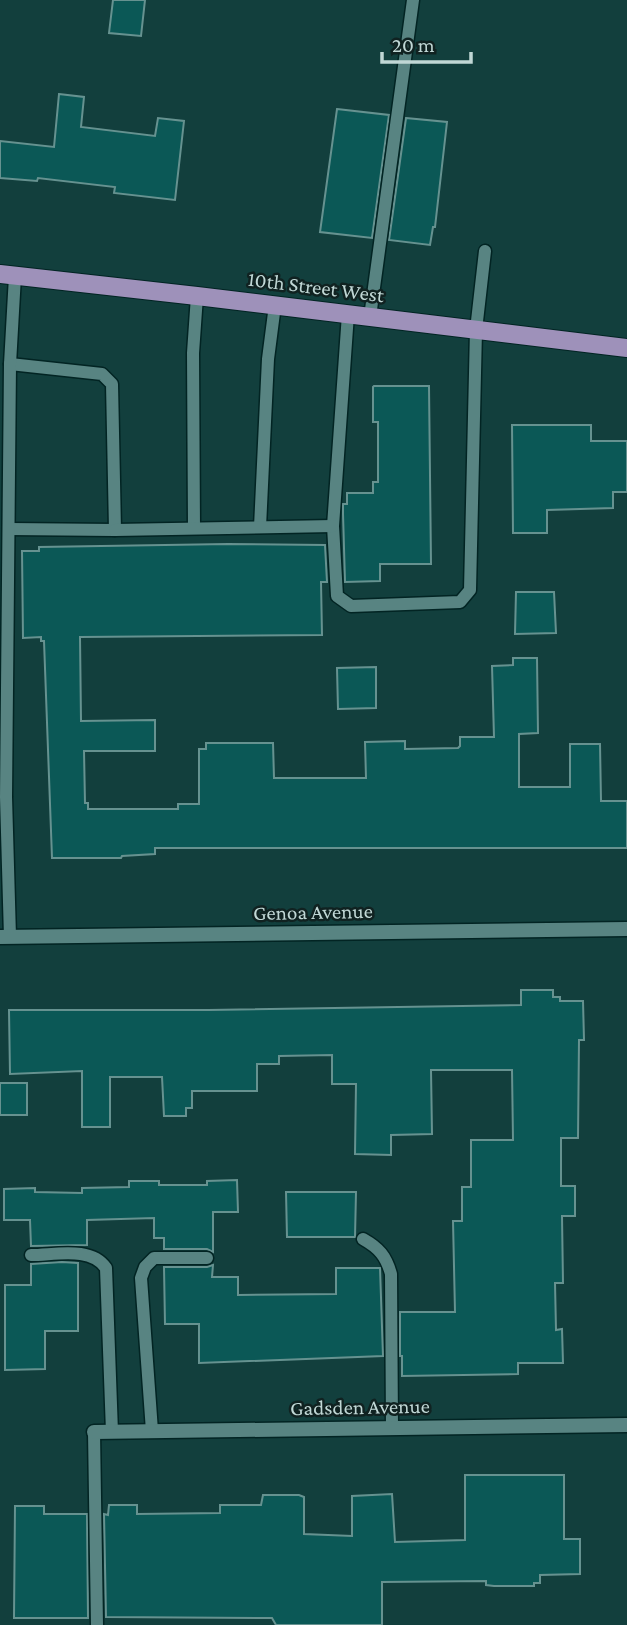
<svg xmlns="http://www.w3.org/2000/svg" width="627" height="1625" font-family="'Crimson Pro',serif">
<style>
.building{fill:#0b5856;stroke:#669290;stroke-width:2}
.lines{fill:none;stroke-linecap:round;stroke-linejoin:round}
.lane-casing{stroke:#022423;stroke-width:15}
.street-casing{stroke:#022423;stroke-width:17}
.primary-casing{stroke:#022423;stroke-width:20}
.lane{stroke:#588482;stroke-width:12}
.street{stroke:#588482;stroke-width:14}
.primary{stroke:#9e91ba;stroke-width:18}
.labels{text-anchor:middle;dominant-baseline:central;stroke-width:5;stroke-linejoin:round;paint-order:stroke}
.street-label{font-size:21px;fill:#c0d7d5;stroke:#102221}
</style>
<rect width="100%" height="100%" fill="#123f3d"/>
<!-- building -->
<g class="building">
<path d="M113,0h32l-4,36 -32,-3z"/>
<path d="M59,94l25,3 -3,30 74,9 3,-18 26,3 -9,79 -61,-7 1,-6 -77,-9 -1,3 -37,-3v-37l54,6z"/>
<path d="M337,109l52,6 -17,123 -52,-6z"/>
<path d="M406,118l41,4 -12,105h-2l-3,18 -41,-5z"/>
<path d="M374,386h55l2,178h-51v17l-35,1 -2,-68v-10h4v-11h26v-11h5v-60h-5v-35z"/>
<path d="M512,425h79v16h36v51h-14v16l-66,2v23h-34z"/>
<path d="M228,544l97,1 2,37h-6l1,53 -242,2 1,84 74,-1v31h-71l1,52h3v6h90v-5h21v-55h7v-6h67l1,35h92l-1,-36 40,-1v8l53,-1 2,-2v-9h34l-2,-71 21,-1v-7h24l1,75 -19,1v53h51v-43h30l1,57h26v47h-472v6l-33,2 -1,2h-69l-8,-217h-3v-4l-18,1 -1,-87h17v-4z"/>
<path d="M516,592h38l2,41 -41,1z"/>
<path d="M376,667v41l-38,1 -1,-41z"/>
<path d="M521,990h32v7h7v4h23l1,39h-5l-1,98h-17v48h14v30h-13l1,67h-8l1,47 6,-1 1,34h-45v11l-116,2v-20h-2v-44h55l-2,-91h9v-34h9v-47h42l-1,-70h-81l1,64 -41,1v20l-36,-1 1,-70h-24v-29l-53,1v8h-22v27h-65v17h-6v8h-22l-2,-39h-52v50h-28v-56l-72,3 -1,-64h199l313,-5z"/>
<rect x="0" y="1083" width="27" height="32"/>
<path d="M237,1180l1,32h-25v40l-6,-3h-43v-11h-10v-20l-67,2v25l-56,1 -1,-26h-26v-31l31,-1v4l47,1v-5l47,-1v-6h30v4h48v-4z"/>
<path d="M286,1192h70l-1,45h-68z"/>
<path d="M62,1262l16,1v68h-33v38l-40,1v-85h26v-21z"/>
<path d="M213,1265l-1,12h26v18l98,-1v-26h44l3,88 -184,7v-39h-34l-1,-57h43z"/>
<path d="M465,1475h99v64h16v35l-40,1v8h-6v3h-40l-8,-1v-4l-104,1v43h-106l-4,-7 -166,-1 -2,-103 4,1 1,-10h28v9l83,-1v-8h41l2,-10h36l5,2v37l48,2v-40l40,-2 3,48 70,-2z"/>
<path d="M15,1506h29v8h43l1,104h-74z"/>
</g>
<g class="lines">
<defs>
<g id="lane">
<path d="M348,314l-15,212 4,70 14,10 109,-4 10,-12 6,-260 9,-79"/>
<path d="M370,317l43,-317"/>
<path d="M260,527l8,-168 7,-54"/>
<path d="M194,528l-1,-175 4,-57"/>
<path d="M9,529l106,1 -3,-146 -10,-10 -92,-10"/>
<path d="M115,530l218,-4"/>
<path d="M10,937l-4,-140 4,-433 5,-88"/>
<path d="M363,1239c16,9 23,17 28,35l1,154"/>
<path d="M31,1255c24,0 60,-9 75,13l6,164"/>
<path d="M152,1431l-11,-153 4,-11 9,-9h53"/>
<path d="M94,1432l3,193"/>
</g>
<g id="street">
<path d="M0,937l627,-8"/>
<path d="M94,1432l533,-7"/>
</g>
<path id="primary" d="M0,274l197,22 430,52"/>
</defs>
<!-- lane casing -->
<use href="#lane" class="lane-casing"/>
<!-- street casing -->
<use href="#street" class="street-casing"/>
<!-- primary casing -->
<use href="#primary" class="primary-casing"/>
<!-- lane -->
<use href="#lane" class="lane"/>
<!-- street -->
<use href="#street" class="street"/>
<!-- primary -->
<use href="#primary" class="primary"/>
</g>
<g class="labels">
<!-- street labels -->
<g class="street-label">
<text transform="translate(316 287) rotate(7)">10th Street West</text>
<text transform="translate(313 912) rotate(-1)">Genoa Avenue</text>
<text transform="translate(360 1407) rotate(-1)">Gadsden Avenue</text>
</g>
</g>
<!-- scale -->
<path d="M382 52v10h89v-10" fill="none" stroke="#c0d7d5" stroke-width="3.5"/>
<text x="392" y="52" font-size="21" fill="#c0d7d5" stroke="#102221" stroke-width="5" paint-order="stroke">20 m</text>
</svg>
